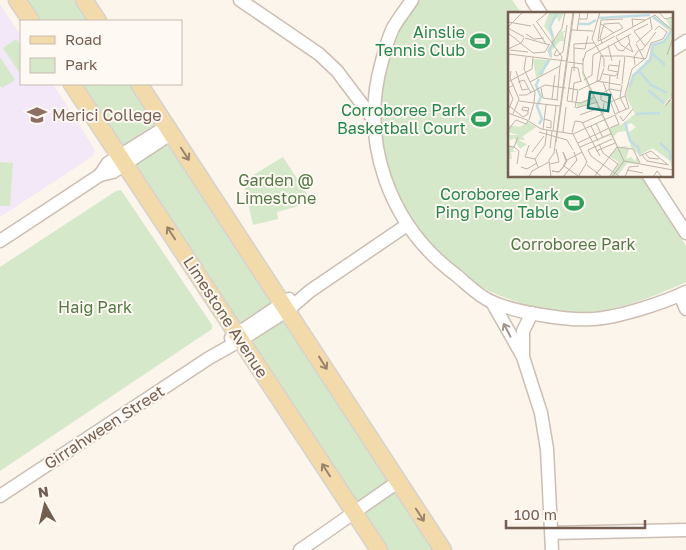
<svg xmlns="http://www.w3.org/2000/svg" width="686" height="550" font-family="'Golos Text',sans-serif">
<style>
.education{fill:#f2e8f8}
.green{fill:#d5e8ca}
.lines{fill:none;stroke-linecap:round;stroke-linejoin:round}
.minor-casing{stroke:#ccbeb2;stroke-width:15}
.major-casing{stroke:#d8d2ce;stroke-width:19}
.minor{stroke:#fff;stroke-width:12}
.major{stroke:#f2daab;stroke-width:16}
.oneway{stroke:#9a836b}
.oneway2{stroke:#a5968d}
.labels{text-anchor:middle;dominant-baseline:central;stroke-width:4;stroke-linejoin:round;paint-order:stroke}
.leisure-label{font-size:16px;fill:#27864d;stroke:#fef9f2;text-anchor:end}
.education-label{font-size:16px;fill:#785e54;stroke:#fef9f2;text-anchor:start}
.park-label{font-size:16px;fill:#557849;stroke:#fef9f2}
.street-label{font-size:16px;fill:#745e50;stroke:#fef9f2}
.inset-river{fill:none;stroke:#c1dde3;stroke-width:2.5}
.inset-road{fill:none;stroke:#c1b4a8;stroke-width:1}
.view{fill:#0f766e;fill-opacity:0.15;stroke:#0f766e;stroke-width:2.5}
.inset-edge{fill:none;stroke:#745e50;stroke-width:2.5}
</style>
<rect width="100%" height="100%" fill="#fbf5eb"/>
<!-- education -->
<path class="education" d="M0,4l21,32v48h32l42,66 -2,6 -93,61z"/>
<!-- green -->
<g class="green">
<path d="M24,0h50l14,21h-50z"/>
<path d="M416,0h96l10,14h-12v162h131l45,70v36c-37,17 -71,30 -112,31 -15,1 -31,-4 -45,-8 -99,-23 -160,-122 -148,-222 4,-29 19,-58 35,-83z"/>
<path d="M16,39l5,7v29l-18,-27z"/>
<path d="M0,57l15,23 -13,8 -2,-2z"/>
<path d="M80,84h50l308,466h-52z"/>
<path d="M283,157l26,40 -10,9 -22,6 1,7 -25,6 -10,-44z"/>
<path d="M0,162l13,1 -3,43h-10z"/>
<path d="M121,190l91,135v4l-212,142v-204l116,-76z"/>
</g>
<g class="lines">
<defs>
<g id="minor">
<path d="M240,0l79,54 18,17 37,49"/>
<path d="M412,0c-6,9 -14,19 -19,28 -5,10 -8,22 -11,33 -23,80 7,164 74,214 11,9 22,21 36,27 23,10 75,19 100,17 25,-1 71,-16 94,-27"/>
<path d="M532,0l9,14"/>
<path d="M672,50l14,-9"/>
<path d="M100,175l8,-12 59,-37"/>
<path d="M649,176l37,57"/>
<path d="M0,241l100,-66 13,-3 59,-39"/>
<path d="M680,295l6,14"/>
<path d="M492,302l30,53"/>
<path d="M532,313l-9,18v26l18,56 6,36 5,101"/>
<path d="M231,338l58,-39"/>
<path d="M0,496l209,-138 32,-18 47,-30 22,-19 97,-66"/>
<path d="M552,533l134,-3"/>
<path d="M300,550c33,-22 65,-46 98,-68"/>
</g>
<g id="major">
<path d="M17,0l14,21"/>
<path d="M84,0l14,21"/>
<path d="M72,84l307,466"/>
<path d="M139,84l304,466"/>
</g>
</defs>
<!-- minor casing -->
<use href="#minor" class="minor-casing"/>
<!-- major casing -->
<use href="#major" class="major-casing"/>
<!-- minor -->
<use href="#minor" class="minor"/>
<!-- major -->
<use href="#major" class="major"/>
</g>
<!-- one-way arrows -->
<defs><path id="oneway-shaft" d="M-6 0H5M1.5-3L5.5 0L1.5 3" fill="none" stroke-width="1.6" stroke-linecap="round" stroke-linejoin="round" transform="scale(1.25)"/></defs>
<g class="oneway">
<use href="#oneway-shaft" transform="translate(185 154) rotate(57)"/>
<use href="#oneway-shaft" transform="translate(171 233) rotate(-123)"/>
<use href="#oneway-shaft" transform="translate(323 363) rotate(58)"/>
<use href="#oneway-shaft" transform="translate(326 470) rotate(-123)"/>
<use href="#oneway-shaft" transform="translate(420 515) rotate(57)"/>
</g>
<use class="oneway2" href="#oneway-shaft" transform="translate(507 330) rotate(-118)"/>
<!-- icons -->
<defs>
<symbol id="stadium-bare" viewBox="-9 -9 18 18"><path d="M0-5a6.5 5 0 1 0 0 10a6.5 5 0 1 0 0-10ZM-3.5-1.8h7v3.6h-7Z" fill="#2e9e5b" stroke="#fef9f2" stroke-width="2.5" paint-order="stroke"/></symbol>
<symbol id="school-bare" viewBox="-9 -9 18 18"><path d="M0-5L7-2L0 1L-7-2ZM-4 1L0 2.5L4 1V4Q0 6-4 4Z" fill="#8d6e63" stroke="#fef9f2" stroke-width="2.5" paint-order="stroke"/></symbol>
</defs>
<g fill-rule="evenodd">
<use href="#stadium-bare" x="466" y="27" width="28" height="28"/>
<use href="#school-bare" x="23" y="101" width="28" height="28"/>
<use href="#stadium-bare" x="467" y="105" width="28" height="28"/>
<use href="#stadium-bare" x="560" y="189" width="28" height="28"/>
</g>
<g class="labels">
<!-- leisure labels -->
<g class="leisure-label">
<text x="465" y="32">Ainslie<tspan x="465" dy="18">Tennis Club</tspan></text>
<text x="466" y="110">Corroboree Park<tspan x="466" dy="18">Basketball Court</tspan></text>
<text x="559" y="194">Coroboree Park<tspan x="559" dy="18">Ping Pong Table</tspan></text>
</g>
<!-- education labels -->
<g class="education-label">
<text x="52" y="115">Merici College</text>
</g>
<!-- park labels -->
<g class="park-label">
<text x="276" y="180">Garden @<tspan x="276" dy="18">Limestone</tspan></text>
<text x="573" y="244">Corroboree Park</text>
<text x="95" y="307">Haig Park</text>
</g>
<!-- street labels -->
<g class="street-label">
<text transform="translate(226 317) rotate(57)">Limestone Avenue</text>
<text transform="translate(104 427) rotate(-33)">Girrahween Street</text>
</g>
</g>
<!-- overview -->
<g transform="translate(508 12)">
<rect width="165" height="165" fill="#fbf5eb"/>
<path d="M41,1h15l-5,9 -2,-5 -7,10 5,12 6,-8h6l-4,2 2,8h-5l-8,9v9l-5,-8 5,-7 -1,-8 -7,-10zM147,4l15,11 -4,-8 7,-2v77l-10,12 10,-5v68l-3,-8 -17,-13 -14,7 -8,-8 -3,-14 8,-6 -5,-4 -6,3 2,5 -9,1 -5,5 5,11 6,-2 6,1h-10l9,2 -3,10 5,-2 4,4 2,-5 3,8 -13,-1 -9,12 -5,-3 4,5h-7l9,-15 -10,-6 8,-8 -7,-14 -29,13 29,-14 -15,-31 -18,6v-5l16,-5 -11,-24v-4l27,59 10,-5 5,2 -3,-1 14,-11 -9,-18 2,-11 10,-16 8,-6 -1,-2 5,-2 1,-15 13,-4 6,-8 -17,-15zM25,47l18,1 -8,11 1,3 -8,4zM20,110l8,5 -14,10 2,1 1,2h-7l9,4 -7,5 -4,-6 -3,8 4,1h-6l1,7h-4v-13l6,1 2,-6 -3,-5 1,3 -4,1 -1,-5h10l-11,-3v-7l12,2z" fill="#d5e8ca"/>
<path class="inset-river" d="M145,5l15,11M91,6l51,-3M71,12h10l7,-4M45,25l-3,-10 7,-15M145,42l12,11M43,45l-2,-7 6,-9M131,59l12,14 16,8M32,63l9,-15M31,67l-3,6 5,12 -4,9 5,13 -3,5M122,75l3,-11 17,-16 3,-15 11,-3 7,-11M140,78l16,13M128,102l24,-1M117,110l5,19 8,6 2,7M152,131l10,9v8"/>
<path class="inset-road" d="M92,0l-8,27 12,20v8M151,0l6,7 8,-2M147,3l18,16M71,7h8l1,-7M0,10l23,4M28,10l12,-10M25,12l13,20M93,12l13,9M0,15l15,-15M125,15l-1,-8 13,1M0,16l16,9M64,18l21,1M69,19l3,-19M0,21l25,20 12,-1 4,-7M18,22l8,5 10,-1M108,24l39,-21M108,25l5,8 12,7 -4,-9M17,26l25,7M44,31l10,-15 3,-16M95,31h-1l-1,-3 -1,-2 4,-14 15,-1 4,5 -10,5 -8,5 -4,2 -3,1 3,-21 22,-1M128,31l16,-14 -2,-11M106,32l4,6 5,1 7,-9 -2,-6M128,32l8,15M100,33l4,16M137,34l-11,-15 14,-7M66,36l11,1 3,-13M0,37l13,-6 3,-5M49,37l-3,6 3,1 6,-4 4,-27M2,38l18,2M130,39l5,-2 13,-17M0,42l58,7M93,43l-4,26 24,4M159,43l6,-17M93,44h24M118,44l19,3M18,45l-2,12 6,13M75,46v14l41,89 49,9M75,49l3,-9 29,-16M60,50l15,2M127,53l-1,-8 4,-6M3,59l-1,7 9,21 -6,15M8,59l6,19 6,-1M66,59v-27l20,-1M110,60l-10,-2 1,-5 10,1M95,62l12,2 3,-3M102,63l-1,14 10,23M109,67l3,-19M76,68l8,-5 1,-20 38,-21M0,70l24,-13 1,-12M10,70l6,-2 7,13M22,70l30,-16 2,-9 -25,-35M22,70l5,10 -1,11M73,70l-3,-14 -6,-1 -5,34 14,2 13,-6M95,70l12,32M114,72l3,-28M114,73l-2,12 6,12M33,76l2,10 15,2M60,76l10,2 -3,18M71,78l21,-10 4,-12M113,79l-11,-2 -9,5v6l7,3 17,-7M11,83h7l19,-10 21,3M44,87l3,-24M49,88l3,-34M163,88l-6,6 7,-9 1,-9M11,89l15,2M64,90l2,-19 8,-2M26,91l26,3M0,93l15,12M68,96l22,-6M0,98l5,-11 -5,-11 6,-3M0,101l19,7 14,9 32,5 14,28 -9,15M107,102l14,-6 -4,-13 7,-26 14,-11 5,-15 12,-4 4,-7 -8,-6 -4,4M72,103l19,-7M112,104l3,5 10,-12M15,105l5,-3v-3l1,-3 -6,-1 -1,3 6,1M36,107l7,2v7l-5,-1M21,108l5,-17M74,111l21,-9 1,-11M88,111l7,15M83,114l7,15M102,116l9,-4 -4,-9M35,117l3,-24M0,118l8,-10 10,4 2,-3M45,119l3,-25M31,120l28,8 6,10M55,120l3,-25M64,121l3,-12 7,1 18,34M65,122l42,-19M104,127l-24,11 3,6 29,21M48,130l18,-130M70,131l31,-15M91,132l4,9 15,11 -9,13M21,133l-4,12 10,2M0,134l6,1 4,-10M6,135l5,4 -2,13M72,135l31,-13M42,136l2,-17M88,139l19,-8M24,140l12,-16M137,141l4,5 10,1M134,143l5,6 22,4M131,144l12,-5 16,13M59,148l15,-8M42,152l9,-2 -3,-13M79,153l15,12M55,154l3,-5 -3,-9 4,9 -3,5 14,10M13,155l6,2 10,-6M30,155l-3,-8 10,-14 2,-15M119,158l16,3M44,159l7,1 5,-6 -5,6 -7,-1M19,165h21M21,165l3,-6 17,-9M43,165l-2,-17 5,-7 19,-141M55,165l14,-17 -3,-8M86,165l23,-30 16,2 7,14M104,165l12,-16M117,165l4,-10 10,-1M145,165l4,-6 5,6"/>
<path class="view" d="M82,80l20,3 -2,16 -20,-3z"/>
<rect width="165" height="165" class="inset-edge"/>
</g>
<!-- legend -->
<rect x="20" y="20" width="162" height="65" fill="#fef9f2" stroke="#c7bbb1"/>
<rect x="30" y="36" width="25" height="8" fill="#f2daab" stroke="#c7bbb1"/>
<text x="65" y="45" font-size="15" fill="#745e50">Road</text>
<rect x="30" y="58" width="25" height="15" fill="#d5e8ca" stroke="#c7bbb1"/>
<text x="65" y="70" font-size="15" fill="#745e50">Park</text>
<!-- north arrow -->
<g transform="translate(45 505) rotate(352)" stroke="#fef9f2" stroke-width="4" paint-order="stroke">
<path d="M0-4L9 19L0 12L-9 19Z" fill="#745e50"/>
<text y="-8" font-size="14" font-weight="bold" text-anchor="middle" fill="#745e50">N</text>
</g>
<!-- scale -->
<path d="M506 520v8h139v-8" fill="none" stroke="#745e50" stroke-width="2.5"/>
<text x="514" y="520" font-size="15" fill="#745e50" stroke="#fef9f2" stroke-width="4" paint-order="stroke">100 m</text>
</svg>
